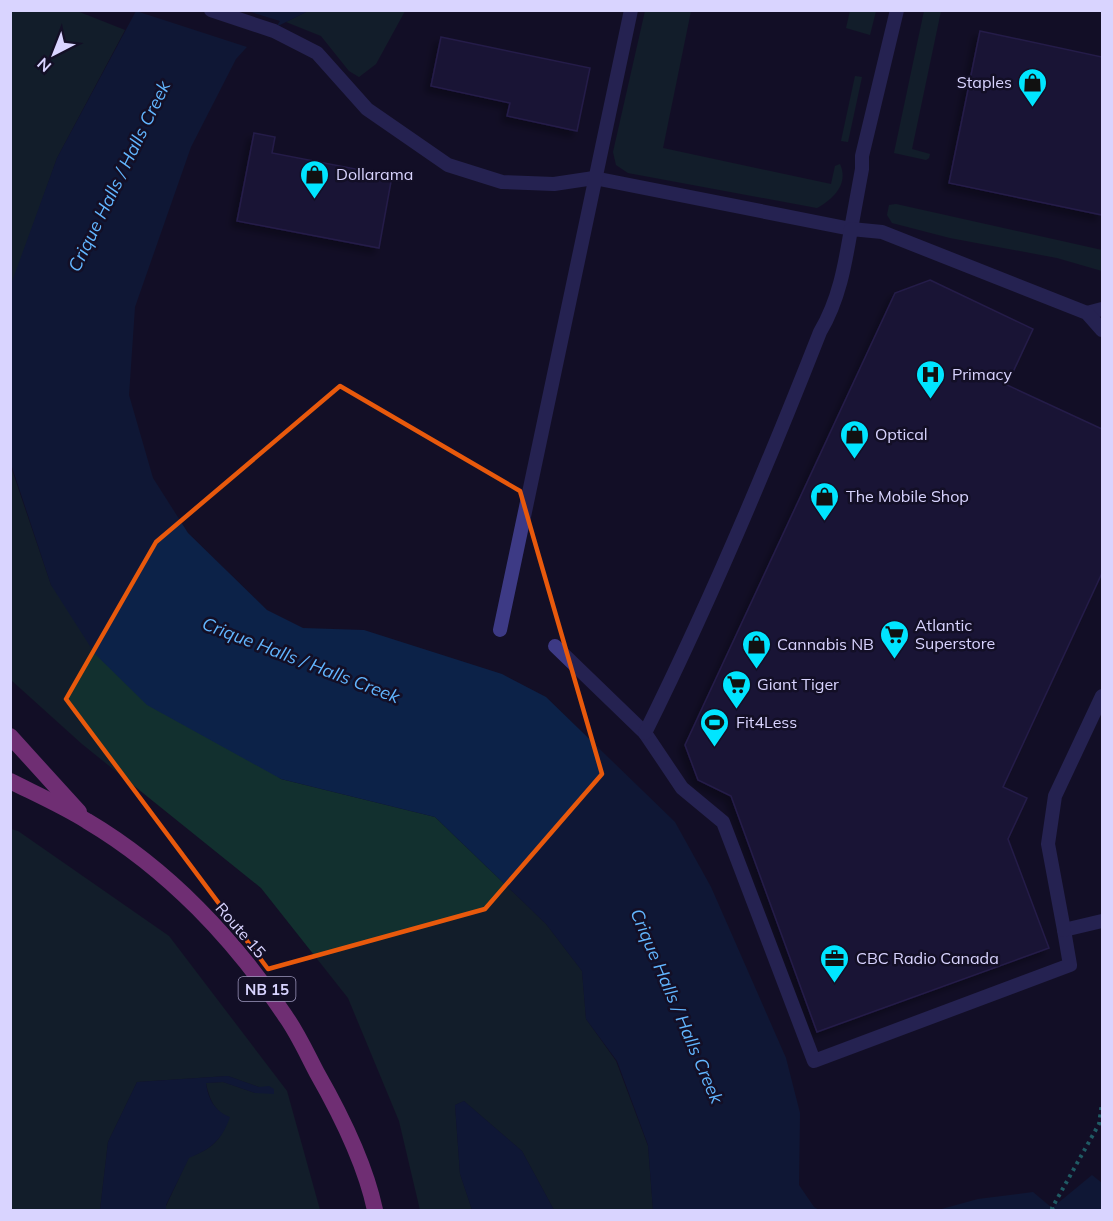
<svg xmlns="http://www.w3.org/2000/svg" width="1113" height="1221" font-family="Mulish,sans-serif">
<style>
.green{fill:#12302f}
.water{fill:#0c2248}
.pier{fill:#130f26}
.building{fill:#241b47;stroke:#3b2d73;stroke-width:1.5;filter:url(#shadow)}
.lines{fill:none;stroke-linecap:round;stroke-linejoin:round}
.path{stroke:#2fb8b0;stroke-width:4;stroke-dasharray:3 4.5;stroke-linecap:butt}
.service{stroke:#3d3a85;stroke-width:14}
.trunk{stroke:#e055d1;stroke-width:16}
.marked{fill:none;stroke:#e8590c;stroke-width:4.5;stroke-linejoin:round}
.labels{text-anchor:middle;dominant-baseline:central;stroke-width:5;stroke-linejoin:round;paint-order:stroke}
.shield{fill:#130f26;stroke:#9e99be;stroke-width:1.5}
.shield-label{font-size:15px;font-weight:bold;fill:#d9d4ff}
.poi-label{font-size:16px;fill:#d9d4ff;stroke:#130f26;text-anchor:start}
.street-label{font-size:16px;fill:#d9d4ff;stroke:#130f26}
.water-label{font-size:18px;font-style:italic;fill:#62b6ff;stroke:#130f26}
</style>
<defs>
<filter id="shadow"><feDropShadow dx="-5.5" dy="5.5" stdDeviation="3" flood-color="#0009"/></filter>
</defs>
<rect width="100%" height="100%" fill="#130f26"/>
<!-- green -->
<g class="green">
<path d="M11,11h66l48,19 -68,128 -46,129z"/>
<path d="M308,11h97l-29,53 -17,13 -10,-6 -28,-35 -35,-14z"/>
<path d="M645,11h46l-28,137 168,36 4,-18 5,-2c9,20 -7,35 -23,44l-189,-35 -12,-8 -3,-13z"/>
<path d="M850,11h26l-6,24 -24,-7z"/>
<path d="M924,11h17l-29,138 18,5 -1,4 -3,2 -32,-7z"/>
<path d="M855,76l7,1 -14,65 -7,-1z"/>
<path d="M896,204l206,46v21l-45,-13 -107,-20 -58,-15 -5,-8 2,-10z"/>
<path d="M10,464l41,121 230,194 154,38 111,107 36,47 4,48 30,42 32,85 5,64h-99l-32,-59 -58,-50 -9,4 5,69 12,36h-52l-21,-89 -51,-123 -87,-110 -179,-144 -71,-64z"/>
<path d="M11,829l7,2 151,105 118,155 33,119h-154v-4l23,-49c22,-7 33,-17 40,-40 -15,-6 -20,-19 -23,-34l17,-1 32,11 4,-6 -31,-11 -91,6 -29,60 -8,68h-89z"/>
</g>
<!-- water -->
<g class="water">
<path d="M136,11h172l-52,26 -20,22 -45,88 -56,160 -6,88 24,83 35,55 79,77 36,18 61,2 138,44 44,23 129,125 36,65 75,171 14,55 -1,72 15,22 5,3h-166l-5,-65 -31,-84 -31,-42 -4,-48 -36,-47 -111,-107 -154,-38 -134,-74 -52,-51 -44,-69 -40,-121 -1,-177 47,-129z"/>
<path d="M228,1076l31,11 10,-1 5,3v5l-19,-1 -32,-11 -17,1c2,15 8,28 24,34 -8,23 -19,32 -41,41l-23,47v5h-66l8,-68 29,-60z"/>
<path d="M464,1101l58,50 32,59h-82l-12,-36 -5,-69z"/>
<path d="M1092,1175l10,8v27h-164l40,-11 55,-7 19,16z"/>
</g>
<!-- pier -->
<path class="pier" d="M136,11h112l32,10 -7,11 -15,7 -8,9z"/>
<!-- building -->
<g class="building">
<path d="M980,31l122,26v158l-153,-32z"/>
<path d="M441,37l149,31 -13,63 -70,-15 3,-13 -79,-17z"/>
<path d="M254,133l21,4 -3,16 120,23 -13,72 -142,-27z"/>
<path d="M930,280l103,49 -26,56 95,44v144l-99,214 24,11 -19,41 41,109 -232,84 -86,-236 -33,-16 -13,-35 210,-452z"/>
</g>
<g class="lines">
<!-- path -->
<path class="path" d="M1053,1210l-1,-2 47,-84 3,-21"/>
<!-- service -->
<g class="service">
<path d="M211,10l63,21 43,22 50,56 81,56 54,17 52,2 40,-6 257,51 11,-60v-13l35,-146"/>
<path d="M1087,313l15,-4"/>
<path d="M500,630l131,-620"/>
<path d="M555,646l90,87 37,55 41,34 91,239 256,-96 -6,-35 38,-9"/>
<path d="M645,733c65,-131 122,-266 175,-401 19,-32 25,-67 31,-103l31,3 205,81 15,17"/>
<path d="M1064,930l-16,-86 7,-48 47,-100"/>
</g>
<!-- trunk -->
<g class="trunk">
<path d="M10,736l69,76"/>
<path d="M10,781c26,13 53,25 77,40 81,48 148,119 199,196 12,17 21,37 31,56 24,42 48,90 58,137"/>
</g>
</g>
<!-- marked area -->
<path d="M0 0H1113V1221H0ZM340,386l180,105 82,283 -117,135 -217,60 -202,-270 90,-157z" fill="#130f26" fill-opacity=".55" fill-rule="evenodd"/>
<path class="marked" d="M340,386l180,105 82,283 -117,135 -217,60 -202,-270 90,-157z"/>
<!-- icons -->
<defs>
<symbol id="shop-pin" viewBox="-11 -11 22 30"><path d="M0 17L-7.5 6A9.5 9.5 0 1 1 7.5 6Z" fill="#00e5ff" stroke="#130f26"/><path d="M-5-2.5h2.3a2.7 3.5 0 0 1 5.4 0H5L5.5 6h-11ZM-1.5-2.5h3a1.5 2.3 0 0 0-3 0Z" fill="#111"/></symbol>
<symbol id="hospital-pin" viewBox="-11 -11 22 30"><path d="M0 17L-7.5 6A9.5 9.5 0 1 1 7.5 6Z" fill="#00e5ff" stroke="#130f26"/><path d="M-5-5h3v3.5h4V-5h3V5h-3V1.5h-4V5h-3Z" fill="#111"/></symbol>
<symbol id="supermarket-pin" viewBox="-11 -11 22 30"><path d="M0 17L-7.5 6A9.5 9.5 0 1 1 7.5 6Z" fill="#00e5ff" stroke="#130f26"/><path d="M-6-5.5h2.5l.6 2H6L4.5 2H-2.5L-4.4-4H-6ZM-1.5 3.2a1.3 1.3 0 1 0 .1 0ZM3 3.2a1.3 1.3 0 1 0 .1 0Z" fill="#111"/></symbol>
<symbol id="stadium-pin" viewBox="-11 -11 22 30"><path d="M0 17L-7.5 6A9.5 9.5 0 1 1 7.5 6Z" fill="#00e5ff" stroke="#130f26"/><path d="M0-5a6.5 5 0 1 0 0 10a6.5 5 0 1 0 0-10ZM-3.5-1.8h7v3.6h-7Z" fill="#111"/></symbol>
<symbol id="office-pin" viewBox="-11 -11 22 30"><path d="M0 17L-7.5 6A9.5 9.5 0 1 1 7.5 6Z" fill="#00e5ff" stroke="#130f26"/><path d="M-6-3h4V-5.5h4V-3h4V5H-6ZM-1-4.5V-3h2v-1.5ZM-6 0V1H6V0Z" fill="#111"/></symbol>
</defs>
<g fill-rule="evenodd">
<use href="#shop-pin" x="1016" y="66" width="33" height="45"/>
<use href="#shop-pin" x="298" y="158" width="33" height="45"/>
<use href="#hospital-pin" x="914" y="358" width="33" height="45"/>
<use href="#shop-pin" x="838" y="418" width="33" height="45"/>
<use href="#shop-pin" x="808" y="480" width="33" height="45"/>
<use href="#supermarket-pin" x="878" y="618" width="33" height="45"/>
<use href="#shop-pin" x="740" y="628" width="33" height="45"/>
<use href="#supermarket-pin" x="720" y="668" width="33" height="45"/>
<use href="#stadium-pin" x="698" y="706" width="33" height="45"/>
<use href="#office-pin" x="818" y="942" width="33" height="45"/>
</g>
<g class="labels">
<!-- shield labels -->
<rect class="shield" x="238.5" y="977" width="57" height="24" rx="4.5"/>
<g class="shield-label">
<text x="267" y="989">NB 15</text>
</g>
<!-- poi labels -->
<g class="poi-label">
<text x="1012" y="82" text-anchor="end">Staples</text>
<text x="336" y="174">Dollarama</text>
<text x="952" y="374">Primacy</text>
<text x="875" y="434">Optical</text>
<text x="846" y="496">The Mobile Shop</text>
<text x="915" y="625">Atlantic<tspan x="915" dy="18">Superstore</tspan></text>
<text x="777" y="644">Cannabis NB</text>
<text x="757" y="684">Giant Tiger</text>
<text x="736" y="722">Fit4Less</text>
<text x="856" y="958">CBC Radio Canada</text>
</g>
<!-- street labels -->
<g class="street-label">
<text transform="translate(241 930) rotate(49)">Route 15</text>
</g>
<!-- water labels -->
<g class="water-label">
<text transform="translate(119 176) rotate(-64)">Crique Halls / Halls Creek</text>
<text transform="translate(301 660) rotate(21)">Crique Halls / Halls Creek</text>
<text transform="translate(677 1006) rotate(67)">Crique Halls / Halls Creek</text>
</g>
</g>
<!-- border -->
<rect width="1113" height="1221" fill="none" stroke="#d9d4ff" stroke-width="24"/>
<!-- north arrow -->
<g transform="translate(54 54) rotate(222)" stroke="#130f26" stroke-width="4.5" paint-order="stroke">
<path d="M0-4.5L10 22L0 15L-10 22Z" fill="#d9d4ff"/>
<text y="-9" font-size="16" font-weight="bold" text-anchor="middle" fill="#d9d4ff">N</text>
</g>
</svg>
